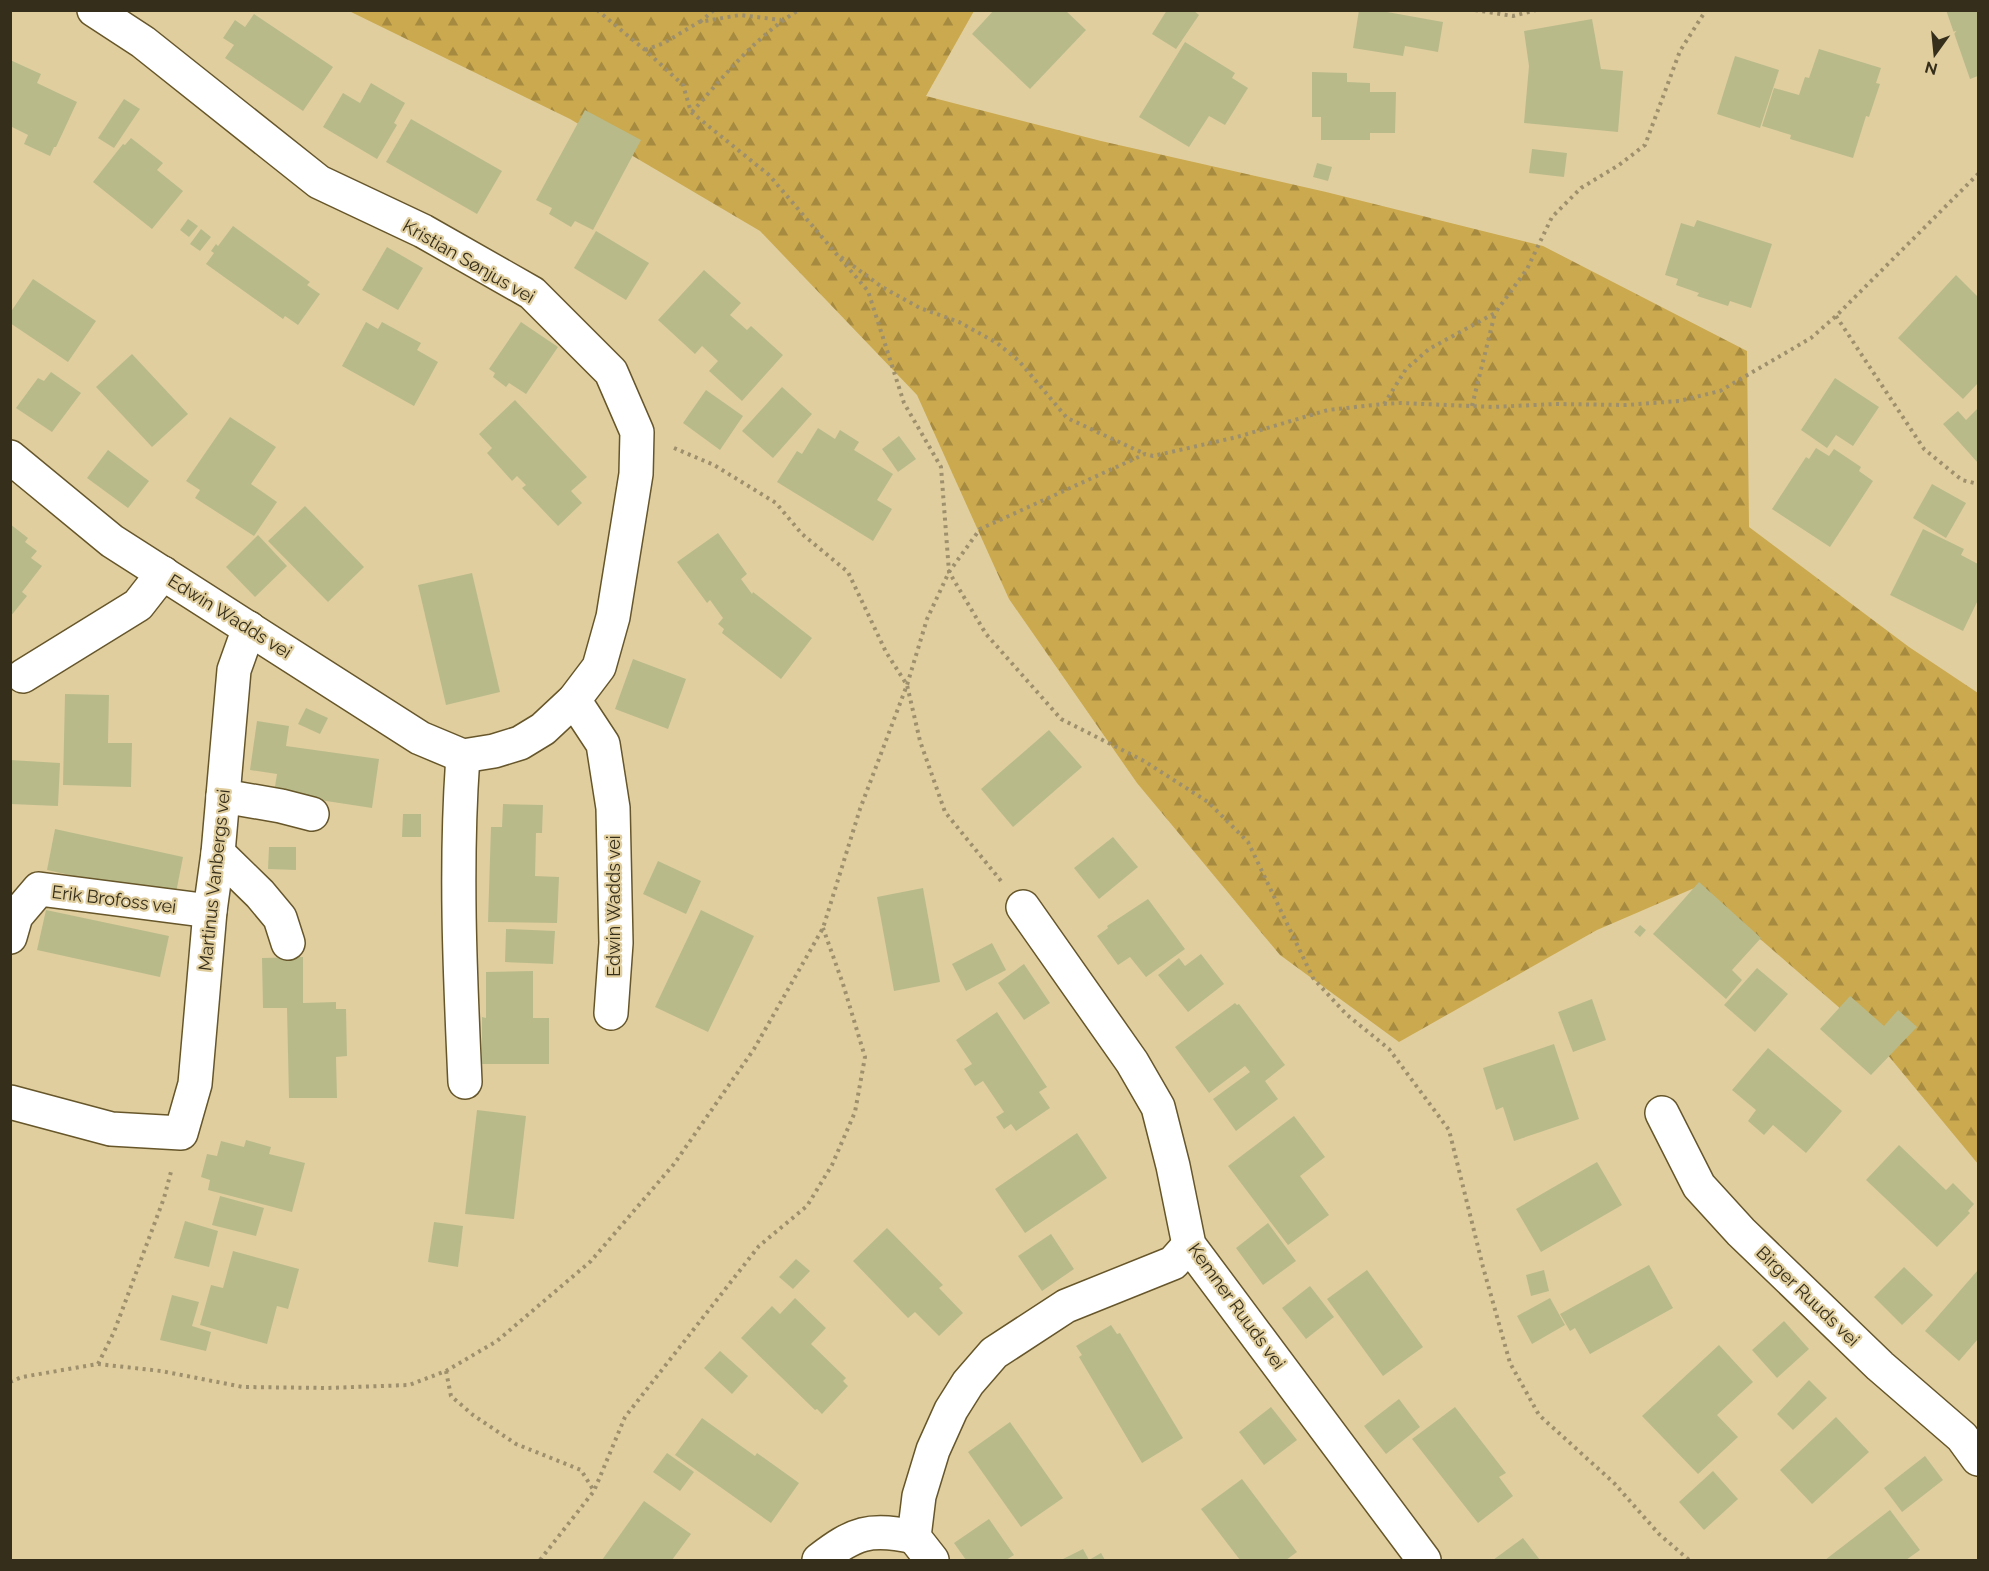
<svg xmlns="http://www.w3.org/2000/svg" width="1989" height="1571" font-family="Raleway,sans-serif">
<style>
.forest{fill:url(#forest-firs)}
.building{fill:#b9ba8a}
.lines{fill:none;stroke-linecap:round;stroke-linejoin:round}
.street-casing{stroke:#66562a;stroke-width:36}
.path{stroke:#9e906c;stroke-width:4;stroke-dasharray:3 4.5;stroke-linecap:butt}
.street{stroke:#fff;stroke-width:33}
.labels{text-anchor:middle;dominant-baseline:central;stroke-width:4.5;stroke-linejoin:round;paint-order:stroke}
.street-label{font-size:18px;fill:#352e1b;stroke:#e0ce9f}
</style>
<defs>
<pattern id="forest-firs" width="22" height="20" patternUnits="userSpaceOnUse" patternTransform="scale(1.5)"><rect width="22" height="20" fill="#cba94e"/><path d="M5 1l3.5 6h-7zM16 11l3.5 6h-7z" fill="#a68a40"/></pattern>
</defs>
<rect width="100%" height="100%" fill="#e0ce9f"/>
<!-- forest -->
<path class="forest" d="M349,11h625l-48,85 175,45 225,51 217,54 204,105 2,176 160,120 69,46v471l-106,-128 -173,-150 -102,44 -198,112 -119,-87 -143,-172 -128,-184 -92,-204 -157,-164 -190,-112z"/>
<!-- building -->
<g class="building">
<path d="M994,10h71l21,20 -56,59 -58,-55z"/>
<path d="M1167,10h26l6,5 -23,34 -24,-15z"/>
<path d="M1359,10h17l67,12 -5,30 -33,-6 -2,10 -50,-8z"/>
<path d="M1946,10h32v66l-8,3z"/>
<path d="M254,14l79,53 -30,44 -78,-53 9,-13 -11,-7 12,-18 10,7z"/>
<path d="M1592,19l9,50 22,2 -5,61 -94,-9 5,-57 -5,-35z"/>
<path d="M1185,42l50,31 -3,5 16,10 -23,37 -16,-9 -20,31 -50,-30z"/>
<path d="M1819,49l62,19 -5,15 4,1 -11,33 -3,-1 -13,42 -63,-19 1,-4 -29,-9 12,-38 25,7 6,-18 4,1z"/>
<path d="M1735,56l44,14 -19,58 -43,-14z"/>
<path d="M10,60l31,14 -4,9 40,19 -21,45h-2l-4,9 -26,-12 4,-9 -18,-9z"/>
<path d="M1312,72l35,1v9l23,1v9h26l-1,41h-25v7h-49v-23h-9z"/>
<path d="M371,83l34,20 -11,20 3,2 -20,34 -54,-32 20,-34 17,10z"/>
<path d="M124,99l16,10 -26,39 -16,-10z"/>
<path d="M585,110l56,30 -48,90 -18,-9 -4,6 -22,-13 3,-6 -16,-8z"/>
<path d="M411,119l91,52 -25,43 -91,-52z"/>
<path d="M131,138l32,25 -6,7 26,21 -31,38 -59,-47 30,-38 2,1z"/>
<path d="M1532,149l35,4 -3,24 -35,-4z"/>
<path d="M1317,163l15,4 -4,14 -15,-4z"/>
<path d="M188,219l10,7 -9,11 -9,-7z"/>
<path d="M1697,220l75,24 -21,64 -21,-7 -2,5 -31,-10 2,-3 -23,-8 2,-6 -13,-4 16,-52 13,4z"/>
<path d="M233,226l77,56 -3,3 13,9 -22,31 -13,-9 -2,3 -77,-55 8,-11 -3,-2 5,-7 2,2z"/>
<path d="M201,229l10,8 -11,14 -10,-7z"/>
<path d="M596,231l53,32 -23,37 -52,-32z"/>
<path d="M387,247l36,21 -25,42 -36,-20z"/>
<path d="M704,270l37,33 -11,12 17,15 4,-4 32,29 -41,46 -33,-30 9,-10 -16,-15 -7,8 -37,-34z"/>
<path d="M1956,275l22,22v86l-15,16 -65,-61z"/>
<path d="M33,279l63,42 -28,41 -58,-39v-10z"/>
<path d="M366,322l12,7 4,-7 39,21 -4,7 21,12 -24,44 -72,-40z"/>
<path d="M521,322l37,25 -32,47 -17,-11 -3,4 -13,-10 2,-4 -6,-4z"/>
<path d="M132,354l56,60 -36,33 -56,-60z"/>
<path d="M51,372l30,21 -29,39 -36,-24 22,-30 6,3z"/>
<path d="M1835,378l44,29 -26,39 -17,-11 -9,13 -26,-18z"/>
<path d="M782,387l30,27 -39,44 -31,-27z"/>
<path d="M706,390l37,26 -23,34 -37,-27z"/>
<path d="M515,400l72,77 -16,14 11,12 -24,23 -36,-38 4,-3 -9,-9 -5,5 -25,-28 5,-5 -13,-14z"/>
<path d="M1978,408v55l-35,-39 15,-13 8,9z"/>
<path d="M230,417l46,30 -25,37 26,18 -23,34 -59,-38 5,-8 -14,-9z"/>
<path d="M818,428l17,11 5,-9 19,12 -5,8 39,24 -16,26 15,9 -19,32 -96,-59 20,-31 5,3z"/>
<path d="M899,436l17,23 -18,13 -16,-23z"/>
<path d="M1816,448l13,8 5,-7 27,18 -2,4 14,10 -43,66 -58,-38 34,-52 3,2z"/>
<path d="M108,450l41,31 -21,27 -41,-30z"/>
<path d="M1932,484l34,19 -20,35 -33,-20z"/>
<path d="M305,506l59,61 -36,35 -60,-61z"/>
<path d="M10,524l18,14 -3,4 12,9 -6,7 11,8 -20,26 5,4 -17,21z"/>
<path d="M1923,529l41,20 -3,6 17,9v36l-15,31 -73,-36z"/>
<path d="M718,533l29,41 -6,5 11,15 1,-2 59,46 -31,41 -59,-46 2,-4 -6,-5 5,-6 -13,-18 -3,3 -30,-41z"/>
<path d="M258,535l29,31 -32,31 -29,-30z"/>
<path d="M472,573l28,119 -54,13 -28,-120z"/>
<path d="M633,659l53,20 -18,50 -53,-20z"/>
<path d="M65,694l44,1 -1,48h24l-1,44 -68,-2z"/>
<path d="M306,708l22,10 -8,16 -22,-10z"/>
<path d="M257,721l32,5 -3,20 93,13 -7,49 -98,-15 3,-19 -27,-4z"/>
<path d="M1049,730l33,37 -69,60 -32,-38z"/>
<path d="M10,760l50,3 -2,43 -48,-2z"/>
<path d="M503,804l40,1 -1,28h-6l-1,43 24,1 -2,46 -69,-1 3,-95h11z"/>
<path d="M403,814h18v23h-19z"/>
<path d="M55,829l128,28 -8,41 -128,-28z"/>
<path d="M1113,837l25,30 -39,32 -25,-31z"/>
<path d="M269,847h27v23l-28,-1z"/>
<path d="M658,861l43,20 -15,33 -43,-20z"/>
<path d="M1699,882l62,56 -29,32 10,10 -16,19 -73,-65z"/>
<path d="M923,888l17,94 -46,9 -17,-94z"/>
<path d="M1148,899l37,50 -39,28 -16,-20 -12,8 -21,-29 11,-8 -1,-2z"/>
<path d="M46,910l123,26 -9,41 -123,-27z"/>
<path d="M701,910l53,26 -46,96 -53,-25z"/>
<path d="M1640,925l6,5 -6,7 -6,-5z"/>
<path d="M506,929l49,2 -2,33 -48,-2z"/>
<path d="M992,943l14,27 -40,21 -14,-27z"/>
<path d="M1201,954l23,30 -36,28 -30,-37 21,-17 6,8z"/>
<path d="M303,957v46l33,-1v7h10l1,47 -11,1 1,41h-48l-2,-90h-24l-1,-50z"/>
<path d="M1024,964l26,39 -26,17 -26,-37z"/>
<path d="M1757,968l31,26 -33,38 -31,-27z"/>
<path d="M533,971v47h16v46h-67v-47l4,1v-46z"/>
<path d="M1850,996l34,30 14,-16 19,17 -46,48 -51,-46z"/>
<path d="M1592,999l14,41 -33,12 -15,-40z"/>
<path d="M1235,1003l2,2 2,-1 46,61 -20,16 13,18 -42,32 -23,-32 37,-27 -5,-6 -36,27 -34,-46z"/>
<path d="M997,1012l50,75 -8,5 11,16 -34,23 -5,-7 -7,5 -8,-12 8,-5 -21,-31 -8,5 -11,-17 8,-5 -16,-24z"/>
<path d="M1554,1044l25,75 -65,22 -11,-34 -7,3 -13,-42z"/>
<path d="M1768,1048l74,63 -36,42 -33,-28 -9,10 -16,-14 8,-11 -24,-20z"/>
<path d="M477,1110l49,6 -12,103 -49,-5z"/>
<path d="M1294,1116l31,41 -25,19 29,39 -41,30 -60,-79z"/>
<path d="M1077,1133l30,45 -82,55 -30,-44z"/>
<path d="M246,1140l25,7 -2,7 36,9 -13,49 -84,-22 2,-10 -9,-3 6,-23 10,2 4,-15 23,6z"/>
<path d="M1899,1145l47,45 7,-7 21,21 -6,7 2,2 -33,34 -71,-67z"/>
<path d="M1597,1162l25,43 -81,47 -25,-43z"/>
<path d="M220,1196l44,12 -8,28 -44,-11z"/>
<path d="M185,1221l33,10 -9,36 -35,-9z"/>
<path d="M434,1222l29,4 -5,41 -30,-5z"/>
<path d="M1268,1223l28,38 -33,24 -27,-37z"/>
<path d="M887,1228l56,57 -4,3 24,25 -24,23 -24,-24 -7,6 -55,-57z"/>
<path d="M1051,1234l23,35 -32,22 -24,-35z"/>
<path d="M233,1251l66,18 -11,40 -11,-3 -10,38 -67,-19 11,-40 12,3z"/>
<path d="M796,1259l14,12 -17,18 -14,-12z"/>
<path d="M1649,1265l24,43 -83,46 -15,-26 -5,3 -10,-17z"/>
<path d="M1904,1267l29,28 -31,30 -28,-28z"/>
<path d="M1367,1270l56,77 -40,29 -56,-77z"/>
<path d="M1544,1270l5,21 -18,5 -5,-21z"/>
<path d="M1978,1270v69l-19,22 -34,-30z"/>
<path d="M1310,1286l24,31 -28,22 -24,-31z"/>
<path d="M172,1295l27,7 -7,24 19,6 -5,19 -46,-11z"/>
<path d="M795,1298l31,30 -15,16 35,34 -3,3 5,5 -26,28 -5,-5 -2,1 -74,-72 31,-32 8,8z"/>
<path d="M1550,1298l15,27 -33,19 -15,-28z"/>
<path d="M1784,1321l25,28 -32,29 -25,-28z"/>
<path d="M1111,1325l6,9 3,-1 63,105 -41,25 -63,-106 3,-2 -6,-9z"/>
<path d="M1719,1345l34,37 -36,33 21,22 -40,37 -56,-58z"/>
<path d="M720,1351l28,25 -16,18 -28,-26z"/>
<path d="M1809,1380l18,18 -34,32 -16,-16z"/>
<path d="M1399,1399l21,28 -34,27 -22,-28z"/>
<path d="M1271,1407l26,33 -33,25 -25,-33z"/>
<path d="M1455,1407l51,66 -7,4 14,19 -35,27 -66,-84z"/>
<path d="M1836,1417l33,35 -57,52 -32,-34z"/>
<path d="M702,1418l53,38 2,-3 42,30 -28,40 -96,-68z"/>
<path d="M1010,1422l53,76 -42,29 -53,-75z"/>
<path d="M667,1453l27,19 -14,19 -27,-19z"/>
<path d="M1925,1456l18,24 -41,32 -18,-24z"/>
<path d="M1713,1471l25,28 -34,31 -25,-28z"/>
<path d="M1242,1479l55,73 -11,8h-46l-39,-51z"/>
<path d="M644,1501l47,33 -19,26h-70z"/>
<path d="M1890,1510l30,40 -14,10h-81z"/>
<path d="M989,1519l25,36 -8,5h-40l-12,-17z"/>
<path d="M1523,1538l17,22h-47z"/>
<path d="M1083,1549l6,11 12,-7 4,7h-44z"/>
</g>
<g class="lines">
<defs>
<g id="street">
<path d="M10,457l102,84 308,197 43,18 31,-5 26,-8 23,-14 31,-29 25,-33 14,-50 23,-143 1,-42 -26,-60 -79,-79 -109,-62 -104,-49 -176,-140 -49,-32"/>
<path d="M23,676l115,-71 25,-32"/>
<path d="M574,700l29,44 10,64 3,135 -5,70"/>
<path d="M463,756c-8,108 -3,218 2,326"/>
<path d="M223,796l58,10 31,8"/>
<path d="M218,853l42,41 20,24 8,25"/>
<path d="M1023,907l109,155 26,45 15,59 16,79 235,315"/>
<path d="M10,937l6,-21 23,-27 171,22"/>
<path d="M10,1102l101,27 70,4 14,-49 15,-173 8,-58 16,-183 15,-42"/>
<path d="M1662,1113l37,73 42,46 139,134 82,71 16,22"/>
<path d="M819,1560c35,-27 51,-33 95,-23"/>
<path d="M932,1560l-18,-23 5,-41 14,-46 18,-40 17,-27 26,-30 72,-47 107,-43 16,-18"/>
</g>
</defs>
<!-- street casing -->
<use href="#street" class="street-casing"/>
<!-- path -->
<g class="path">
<path d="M597,10l48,40 38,35 8,27 78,63 99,116 36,112 37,64 8,105 37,62 75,85 83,42 64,41 40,40 65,136 33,36 43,35 60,81 34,137 27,96 29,52 75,68 45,51 30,26"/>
<path d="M1475,10l38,6 23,-6"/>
<path d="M700,22l14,-12"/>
<path d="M645,50l19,-7 35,-21 41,-7 41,5"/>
<path d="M692,112c32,-36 65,-77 107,-102"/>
<path d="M841,257l41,30 38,21 39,14 38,21 22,18 48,57 78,36"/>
<path d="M1836,316l88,133 38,31 16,4"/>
<path d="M1384,404l22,-35 23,-20 66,-36 32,-44 25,-52 29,-29 38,-23 26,-20 35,-94 26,-41"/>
<path d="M1472,406l23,-93"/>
<path d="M674,448l40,17 62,38 26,31 46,38 38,80 21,33 13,56 25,71 56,69"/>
<path d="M98,1364l16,-32 50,-134 8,-30"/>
<path d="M446,1371l5,25 22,19 43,29 65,26 13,21"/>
<path d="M10,1382l12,-5 76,-13 63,7 82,16 84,1 82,-3 37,-14 51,-30 94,-80 83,-97 80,-115 69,-121 37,-119 47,-124 20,-66 22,-47 31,-43 165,-75 8,2 84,-19 91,-27 55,-6 18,-1 92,4 62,-3 71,1 53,-4 41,-10 91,-53 25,-22 142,-142"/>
<path d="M540,1560l54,-69 31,-74 134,-171 48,-40 25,-41 23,-53 10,-55 -22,-73 -20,-56"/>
</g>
<!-- street -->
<use href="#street" class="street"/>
</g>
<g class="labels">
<!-- street labels -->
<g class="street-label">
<text transform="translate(469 261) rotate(30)">Kristian Sønjus vei</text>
<text transform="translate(230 616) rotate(32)">Edwin Wadds vei</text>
<text transform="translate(214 880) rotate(-84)">Martinus Vanbergs vei</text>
<text transform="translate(114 899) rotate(7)">Erik Brofoss vei</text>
<text transform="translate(613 906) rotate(-90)">Edwin Wadds vei</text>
<text transform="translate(1808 1296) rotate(44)">Birger Ruuds vei</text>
<text transform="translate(1237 1306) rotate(54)">Kemner Ruuds vei</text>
</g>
</g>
<!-- border -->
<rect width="1989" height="1571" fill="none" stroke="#352e1b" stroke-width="24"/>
<!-- north arrow -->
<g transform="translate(1935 54) rotate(195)" stroke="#e0ce9f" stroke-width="4.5" paint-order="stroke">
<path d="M0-4.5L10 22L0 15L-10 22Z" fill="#352e1b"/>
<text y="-9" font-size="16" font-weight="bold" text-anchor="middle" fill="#352e1b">N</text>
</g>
</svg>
